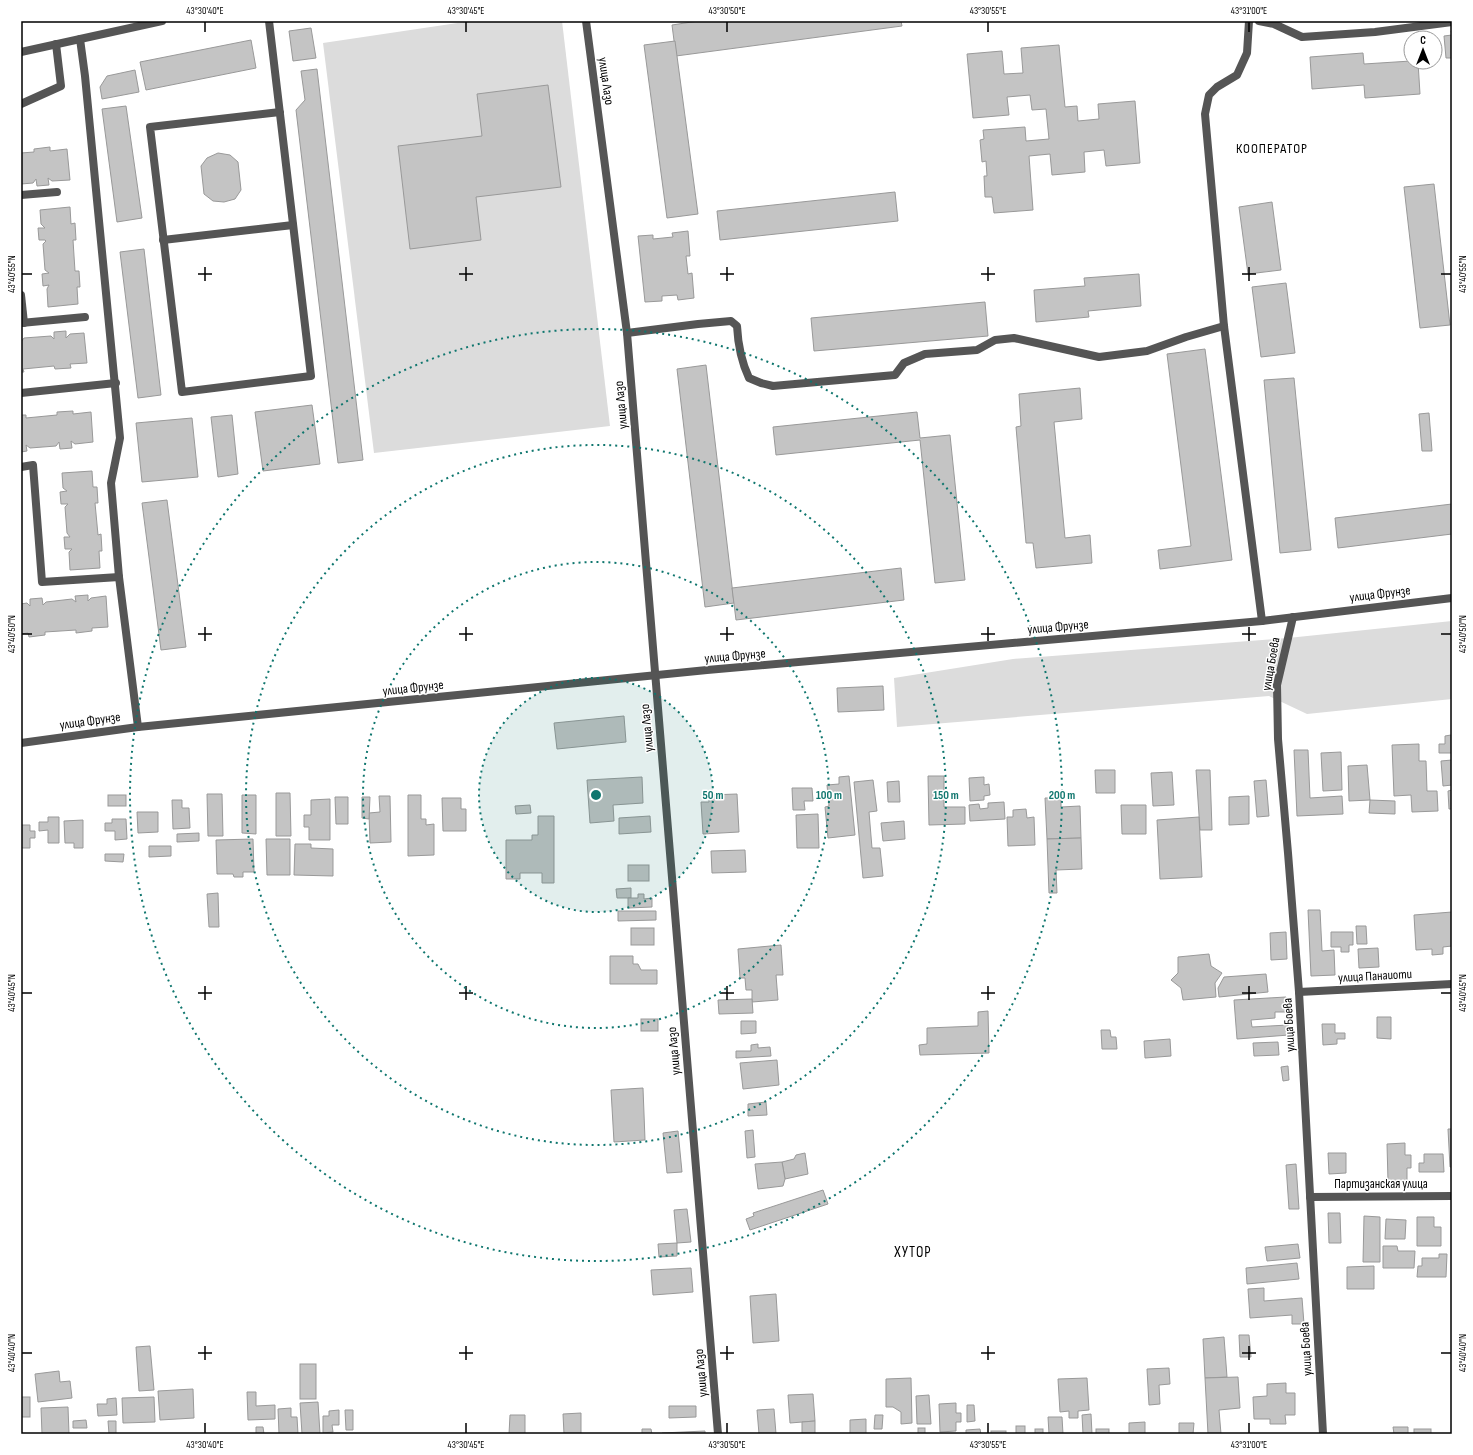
<svg xmlns="http://www.w3.org/2000/svg" width="1473" height="1455" font-family="'Sofia Sans Condensed',sans-serif">
<style>
.green{fill:#dcdcdc}
.building{fill:#c4c4c4;stroke:#999}
.lines{fill:none;stroke-linecap:round;stroke-linejoin:round}
.service{stroke:#555;stroke-width:8}
.minor{stroke:#555;stroke-width:8}
.tertiary{stroke:#555;stroke-width:8}
.ticks{fill:none;stroke:#000;stroke-width:1.5}
.ring{fill:none;stroke:#0f766e;stroke-width:2;stroke-dasharray:2 4}
.labels{text-anchor:middle;dominant-baseline:central;stroke-width:3;stroke-linejoin:round;paint-order:stroke}
.street-label{font-size:13px;fill:#000;stroke:#fff}
.neighbourhood-label{font-size:14px;letter-spacing:1px;fill:#000;stroke:#fff}
.quarter-label{font-size:15px;letter-spacing:1px;fill:#000;stroke:#fff}
.centre{fill:#0f766e;stroke:#fff;stroke-width:2}
.ring-label{font-size:12px;text-anchor:middle;font-weight:bold;fill:#0f766e;stroke:#fff;stroke-width:3;stroke-linejoin:round;paint-order:stroke}
.neatline{fill:none;stroke:#000;stroke-width:1.5}
.ticks-label{font-size:10px;text-anchor:middle;fill:#000}
</style>
<rect width="100%" height="100%" fill="#fff"/>
<!-- green -->
<g class="green">
<path d="M471,21h91l48,405 -236,27 -51,-410z"/>
<path d="M1452,621v78l-145,15 -38,-18 -372,31 -3,-49 119,-19 275,-21z"/>
</g>
<!-- building -->
<g class="building">
<path d="M698,21h203l1,5 -226,30 -4,-31z"/>
<path d="M311,28l5,30 -23,3 -4,-30z"/>
<path d="M1451,31h1v27h-6l-2,-22 8,-1z"/>
<path d="M251,40l5,28 -110,22 -6,-28z"/>
<path d="M675,41l23,173 -31,4 -23,-173z"/>
<path d="M1059,45l6,62 12,-1 1,15 21,-2 -1,-15 37,-3 5,62 -34,3 -2,-16 -20,2 1,20 -33,3 -2,-21 -21,2 4,54 -39,3 -2,-16h-7l-1,-21h3l-1,-15 -4,1 -2,-22 4,-1 -1,-9 42,-3 1,14 23,-2 -3,-30 -14,1 -2,-15 -23,2 2,18 -36,3 -6,-64 35,-3 2,23 19,-1 -2,-25z"/>
<path d="M1363,53l1,11 47,-3v1h7l2,32 -55,4 -1,-13 -52,4 -2,-32z"/>
<path d="M317,69l46,391 -25,3 -42,-353 9,-10 -4,-29z"/>
<path d="M135,70l4,22 -37,7 -2,-12 7,-11z"/>
<path d="M548,85l13,102 -85,10 5,43 -71,9 -12,-103 84,-10 -5,-42z"/>
<path d="M126,106l16,112 -25,4 -15,-113z"/>
<path d="M50,147v4l17,-2 3,31 -18,1 -4,-3 1,7 -12,1 -1,-7 -3,4 -12,1v-31l13,-1v-3z"/>
<path d="M218,153l12,2 8,7 3,28 -6,9 -11,3 -11,-1 -9,-7 -3,-28 6,-8z"/>
<path d="M1434,184l16,141 -30,3 -16,-141z"/>
<path d="M895,192l3,29 -178,19 -3,-29z"/>
<path d="M1272,202l9,68 -33,4 -9,-67z"/>
<path d="M70,207l1,17 4,-1 1,17h-3l2,31h4l1,16h-3l1,17 -30,3 -1,-18 2,-4 -6,1 -1,-12 7,-1 -4,-3 -2,-26 3,-3 -1,-1h-6l-1,-12h7l-4,-4 -1,-14z"/>
<path d="M688,231l2,25h-4l2,18 4,-1 2,25 -16,2 -1,-5 -15,1v5l-17,1 -7,-66 15,-1v4l20,-2 -1,-4z"/>
<path d="M144,249l17,146 -23,3 -18,-146z"/>
<path d="M1139,274l2,32 -53,5 1,6 -53,5 -2,-32 51,-4 -1,-8z"/>
<path d="M1286,283l9,70 -34,4 -9,-70z"/>
<path d="M985,302l3,34 -174,15 -3,-33z"/>
<path d="M66,331v7l4,-4 14,-1 3,30 -17,1 1,4 -16,1 -1,-3 -31,3 1,3h-3v-30l3,-4 27,-2 3,3v-7z"/>
<path d="M1205,349l27,211 -72,9 -2,-19 33,-4 -24,-192z"/>
<path d="M706,365l28,238 -29,4 -28,-238z"/>
<path d="M1294,378l17,172 -31,3 -16,-173z"/>
<path d="M1080,388l2,31 -28,3 11,116 25,-3 2,28 -56,5 -3,-25h-7l-10,-116 5,-1 -2,-32z"/>
<path d="M312,405l8,59 -57,7 -8,-59z"/>
<path d="M73,411v3l18,-2 2,30 -18,2 -4,-3 1,7 -12,1 -1,-7 -3,4 -26,2 -4,-3 1,6 -6,1v-37h5v3l31,-3v-3z"/>
<path d="M917,412l3,26 30,-3 15,145 -30,3 -15,-143 -144,15 -3,-28z"/>
<path d="M1429,413l3,38h-10l-3,-37z"/>
<path d="M232,415l6,59 -20,3 -7,-60z"/>
<path d="M192,418l6,59 -56,5 -6,-59z"/>
<path d="M92,471l1,16h4l1,16h-3l3,32 3,-1 1,17h-3l1,17 -30,2 -1,-18 3,-3h-7l-1,-12h6l-3,-4 -2,-26 3,-3h-7l-1,-12 7,-1 -4,-3 -1,-15z"/>
<path d="M167,500l19,147 -25,3 -19,-147z"/>
<path d="M1452,504v30l-114,14 -3,-30z"/>
<path d="M901,568l3,32 -168,20 -4,-32z"/>
<path d="M88,595v6l3,-3 15,-2 2,31 -16,1v3l-16,2v-3l-31,2v3l-16,2 -1,-4 -7,1v-30l6,-1 3,3v-7l12,-1 1,7 3,-3 26,-3 4,3 -1,-6z"/>
<path d="M883,686l1,24 -46,2 -1,-24z"/>
<path d="M624,716l2,26 -69,7 -3,-26z"/>
<path d="M1451,735l1,18h-13v-9h6v-8z"/>
<path d="M1419,744v17h7l1,30h10l1,20 -26,1 -1,-17 -17,1 -2,-51z"/>
<path d="M1294,750h14l2,48 32,-2 1,18 -46,2z"/>
<path d="M1341,752l1,38 -19,1 -2,-38z"/>
<path d="M1452,760v25l-9,1 -2,-25z"/>
<path d="M1367,765l3,35 -21,1 -1,-35z"/>
<path d="M1095,770h20v23h-19z"/>
<path d="M1196,770h14l2,60h-12z"/>
<path d="M1172,772l2,33 -21,1 -2,-33z"/>
<path d="M849,776l6,59 -27,3 -3,-31 4,-1 -2,-21 12,-1v-7z"/>
<path d="M928,776h16v31h21v17l-36,1z"/>
<path d="M642,777l1,26 -30,2 1,16 -24,2 -3,-43z"/>
<path d="M984,777v8l5,-1 1,11 -6,1v4l-14,1 -1,-23z"/>
<path d="M873,780l4,31 -8,1 3,36h8l3,28 -20,2 -9,-96z"/>
<path d="M1266,780l3,36 -12,1 -3,-36z"/>
<path d="M899,781l1,21h-12l-1,-20z"/>
<path d="M792,788h20l1,13h-9l1,9h-12z"/>
<path d="M1452,790v19h-3l-1,-18z"/>
<path d="M276,793h14l1,43h-15z"/>
<path d="M207,794h15l1,42h-15z"/>
<path d="M737,794l2,38 -36,2 -2,-32h8v-7z"/>
<rect x="108" y="795" width="18" height="11"/>
<path d="M242,795h14v39l-14,-1z"/>
<path d="M408,795h13v24h5v6l8,-1v31l-26,1z"/>
<path d="M379,796h11l1,46 -21,1 -1,-30 11,-1z"/>
<path d="M1249,796v28l-20,1v-28z"/>
<path d="M335,797h13v27h-12z"/>
<path d="M362,797h8l-1,22 -7,-1z"/>
<path d="M442,798h19v11h5v22h-23z"/>
<path d="M1045,798h16v9l19,-1 1,32 -34,1z"/>
<path d="M330,799v41h-21v-13h-5v-12h7v-15z"/>
<path d="M172,800h10v8h7l1,20 -17,1z"/>
<path d="M1370,800l25,1v13l-26,-1z"/>
<path d="M1004,802l1,17 -35,2 -1,-16 10,-1 1,5 8,-1v-5z"/>
<path d="M530,805l1,8 -15,1 -1,-8z"/>
<path d="M1121,805h25v29h-24z"/>
<path d="M1026,809l1,9 7,-1 1,28 -27,1 -1,-29h6v-7z"/>
<path d="M137,812h21v20l-20,1z"/>
<path d="M818,814l1,34h-22l-1,-33z"/>
<path d="M538,816h16v67h-12v-10h-22v6h-14v-39h26v-5h6z"/>
<path d="M650,816l1,16 -32,2v-16z"/>
<path d="M48,817h11v26h-11v-13l-9,1v-9h9z"/>
<path d="M1199,817l3,60 -42,2 -3,-59z"/>
<path d="M112,819h14l1,20 -12,1v-9h-10v-8h7z"/>
<path d="M83,820v28h-9v-5h-9l-1,-22z"/>
<path d="M904,821l1,18 -22,2 -2,-18z"/>
<path d="M21,825h9v6h5v7h-5v10h-9z"/>
<path d="M199,833v8l-22,1v-8z"/>
<path d="M1081,838l1,31 -26,1 1,23h-8l-2,-54z"/>
<path d="M253,839l1,33h-11v5h-9l-1,-3h-16l-1,-34z"/>
<path d="M266,839h24v36h-23z"/>
<path d="M295,844h16v4l22,1v27l-39,-1z"/>
<path d="M149,846h22v10l-22,1z"/>
<path d="M745,850l1,22 -34,1 -1,-22z"/>
<path d="M105,854h19l-1,8 -18,-1z"/>
<rect x="628" y="865" width="21" height="16"/>
<path d="M631,888v10h-14l-1,-9z"/>
<path d="M218,893l1,34h-10l-2,-33z"/>
<path d="M638,894h6v5l8,-1v9l-24,1v-10h10z"/>
<path d="M1308,910h12l2,41 12,-1 1,25 -24,1z"/>
<path d="M618,911h38v9l-38,1z"/>
<path d="M1452,912v34l-9,1v7l-11,1v-6l-16,1 -2,-35z"/>
<path d="M1356,926h10l1,18h-10z"/>
<rect x="631" y="928" width="23" height="17"/>
<path d="M1286,932l1,27 -16,1 -1,-27z"/>
<path d="M1331,932h22v13h-4v7h-8v-5h-10z"/>
<path d="M781,945l2,30h-7l2,25 -26,2v-12h-6l-1,-12h-5l-2,-29z"/>
<path d="M1378,948l1,19 -20,1 -1,-19z"/>
<path d="M1209,954l2,12 11,7 -7,10 1,14 -33,3 -2,-12 -10,-8 7,-7v-16z"/>
<path d="M610,956h23v8h5l3,6h16v14h-47z"/>
<path d="M1266,974l2,18 -49,5 -1,-9 6,-11z"/>
<path d="M1286,997l1,15h-12v6l-24,2 1,7 36,-2 1,10 -52,4 -3,-39z"/>
<path d="M752,999l1,14 -34,1 -1,-14z"/>
<path d="M988,1011l1,42 -69,2 -1,-10 8,-1v-16l51,-2v-14z"/>
<path d="M1377,1017h14v22l-14,-1z"/>
<rect x="641" y="1019" width="17" height="12"/>
<path d="M741,1021h15v12l-15,1z"/>
<path d="M1322,1024h13v9h10v6h-8v5l-14,1z"/>
<path d="M1101,1030h9l1,7h5l1,12h-15z"/>
<path d="M1170,1039l1,17 -26,2 -1,-17z"/>
<path d="M1278,1042l1,13 -25,1 -1,-13z"/>
<path d="M758,1044v4l12,-1 1,9 -35,2v-7h15v-6z"/>
<path d="M777,1060l2,25 -36,4 -3,-26z"/>
<path d="M1288,1066l1,14 -6,1 -2,-14z"/>
<path d="M643,1088l2,52 -31,2 -3,-52z"/>
<path d="M766,1102l1,13 -19,1v-12z"/>
<path d="M1448,1129h4v38h-2z"/>
<path d="M753,1130l2,27 -8,1 -2,-27z"/>
<path d="M678,1131l4,41 -15,1 -4,-40z"/>
<path d="M1405,1143v12h6v13h-4v13h-19l-1,-37z"/>
<path d="M805,1153l3,21 -23,5 -3,-17 12,-3 2,-4z"/>
<path d="M1328,1153h18v20l-17,1z"/>
<path d="M1424,1154h19l1,18h-25v-9h5z"/>
<path d="M782,1162l3,17 -2,7 -25,3 -3,-25z"/>
<path d="M1296,1164l3,45h-10l-3,-44z"/>
<path d="M823,1190l5,14 -78,26 -4,-11 8,-3 -1,-3z"/>
<path d="M687,1209l4,33 -14,1 -3,-33z"/>
<path d="M1328,1213h12l1,30h-12z"/>
<path d="M1364,1216l16,1v45h-17z"/>
<path d="M1417,1217h17v10h7v19h-24z"/>
<path d="M1386,1219l20,1 -1,19h-20z"/>
<path d="M677,1243v13l-18,1 -1,-13z"/>
<path d="M1298,1244l2,14 -33,3 -2,-14z"/>
<path d="M1383,1246h14l1,5h17l-1,17h-31z"/>
<path d="M1439,1254h8l-1,23h-29l1,-11h4v-8h17z"/>
<path d="M1297,1263l2,16 -52,5 -1,-16z"/>
<path d="M1374,1266v23h-27v-22z"/>
<path d="M691,1268l2,24 -40,3 -2,-25z"/>
<path d="M1264,1288v13l38,-3 2,26h-12v-9l-42,3 -2,-29z"/>
<path d="M776,1294l3,47 -26,2 -3,-47z"/>
<path d="M1239,1335h10l2,22h-11z"/>
<path d="M1224,1337l3,40 -22,1 -2,-39z"/>
<path d="M150,1346l4,44 -15,1 -3,-44z"/>
<rect x="300" y="1364" width="16" height="35"/>
<path d="M1169,1368l1,16 -11,1 1,19 -11,1 -2,-36z"/>
<path d="M59,1371l1,11 10,-1 2,17 -34,4 -3,-28z"/>
<path d="M1238,1377l2,31 -21,2 2,24h-13l-3,-56z"/>
<path d="M911,1378l1,45 -11,1v-12l-8,-5h-7v-28z"/>
<path d="M1087,1378l2,32 -11,1v7h-9v-7l-9,1 -2,-33z"/>
<path d="M1286,1383v10h9v22h-10l1,9h-16v-5h-16l-1,-22 14,-1v-12z"/>
<path d="M193,1389l1,29 -34,2 -2,-29z"/>
<path d="M247,1392h9v14l19,-1v14l-27,1z"/>
<path d="M813,1394l2,27 -25,2 -2,-28z"/>
<path d="M929,1395l2,29h-14l-1,-28z"/>
<rect x="21" y="1397" width="9" height="20"/>
<path d="M154,1397l1,25 -32,1 -1,-25z"/>
<path d="M116,1398l1,17 -19,1 -1,-12h10v-5z"/>
<path d="M318,1402l2,32h-18l-2,-31z"/>
<path d="M956,1403v10h5v9h-5v9l-16,1 -1,-28z"/>
<path d="M967,1405h7l1,16 -8,1z"/>
<path d="M669,1406h27v11l-27,1z"/>
<path d="M68,1407l1,27h-27l-1,-26z"/>
<path d="M291,1408v9h6l1,17h-19l-1,-25z"/>
<path d="M774,1409l2,25h-17l-2,-24z"/>
<path d="M339,1410v15h-7l1,7 -10,1v-17h6v-5z"/>
<path d="M345,1410h8v20h-7z"/>
<path d="M581,1413v21h-17l-1,-20z"/>
<path d="M1091,1414l1,20h-9l-1,-19z"/>
<path d="M510,1415h15v19h-16z"/>
<path d="M875,1415h8l-1,14h-8z"/>
<path d="M1048,1417h14l1,17h-14z"/>
<path d="M866,1419v15h-16v-14z"/>
<path d="M86,1420l1,8h-14v-7z"/>
<path d="M108,1421h8v13h-7z"/>
<path d="M815,1421v13h-13v-12z"/>
<path d="M1145,1422v12h-16v-11z"/>
<path d="M1179,1423h15l-1,11h-14z"/>
<rect x="1016" y="1426" width="9" height="8"/>
<path d="M256,1427h7l1,7h-8z"/>
<path d="M1393,1427h15v7h-14z"/>
<rect x="918" y="1428" width="7" height="6"/>
<path d="M642,1429h9l1,5h-10z"/>
<path d="M980,1429l1,5h-15v-4z"/>
<rect x="1035" y="1429" width="8" height="5"/>
<rect x="1096" y="1429" width="13" height="5"/>
<rect x="1414" y="1429" width="17" height="5"/>
<path d="M705,1431v3h-43v-1z"/>
<rect x="991" y="1431" width="15" height="3"/>
</g>
<g class="lines">
<!-- service -->
<g class="service">
<path d="M269,21l42,355 -129,16 -32,-265 130,-15"/>
<path d="M1249,21l-2,32 -10,22 -20,12 -8,8 -4,19 19,212 38,295"/>
<path d="M1259,21l15,3 28,13 73,-5 77,-10"/>
<path d="M80,39l5,37 35,362 -9,45 8,94 19,150"/>
<path d="M21,195l36,-3"/>
<path d="M163,240l130,-15"/>
<path d="M21,295l3,28"/>
<path d="M21,323l64,-6"/>
<path d="M627,333l71,-9 33,-3 6,5c1,19 4,35 12,52l12,5 12,3 122,-11 9,-12 21,-9 52,-4 18,-10 19,-2 85,19 48,-6 39,-14 38,-11"/>
<path d="M21,467l12,-2 9,117 77,-5"/>
</g>
<!-- minor -->
<g class="minor">
<path d="M586,21l41,312 91,1101"/>
<path d="M21,104l40,-18 -5,-42"/>
<path d="M21,393l95,-10"/>
<path d="M1293,617l-16,68 1,54 10,114 11,139 24,442"/>
<path d="M21,743l117,-16 569,-57 555,-49 190,-23"/>
<path d="M1299,992l153,-8"/>
<path d="M1310,1197l142,-1"/>
</g>
<!-- tertiary -->
<path class="tertiary" d="M21,52l141,-31"/>
</g>
<!-- ticks -->
<path class="ticks" d="M205,22v10M466,22v10M727,22v10M988,22v10M1249,22v10M205,267v14M466,267v14M727,267v14M988,267v14M1249,267v14M22,274h10M198,274h14M459,274h14M720,274h14M981,274h14M1242,274h14M1441,274h10M205,627v14M466,627v14M727,627v14M988,627v14M1249,627v14M22,634h10M198,634h14M459,634h14M720,634h14M981,634h14M1242,634h14M1441,634h10M205,986v14M466,986v14M727,986v14M988,986v14M1249,986v14M22,993h10M198,993h14M459,993h14M720,993h14M981,993h14M1242,993h14M1441,993h10M205,1346v14M466,1346v14M727,1346v14M988,1346v14M1249,1346v14M22,1353h10M198,1353h14M459,1353h14M720,1353h14M981,1353h14M1242,1353h14M1441,1353h10M205,1423v10M466,1423v10M727,1423v10M988,1423v10M1249,1423v10"/>
<!-- distance rings -->
<circle cx="596" cy="795" r="117" fill="#0f766e" fill-opacity=".12"/>
<g class="ring">
<circle cx="596" cy="795" r="117"/>
<circle cx="596" cy="795" r="233"/>
<circle cx="596" cy="795" r="350"/>
<circle cx="596" cy="795" r="466"/>
</g>
<g class="labels">
<!-- street labels -->
<g class="street-label">
<text transform="translate(606 81) rotate(82)">улица Лазо</text>
<text transform="translate(621 405) rotate(-95)">улица Лазо</text>
<text transform="translate(1380 594) rotate(-7)">улица Фрунзе</text>
<text transform="translate(1058 627) rotate(-5)">улица Фрунзе</text>
<text transform="translate(735 656) rotate(-5)">улица Фрунзе</text>
<text transform="translate(1271 664) rotate(-80)">улица Боева</text>
<text transform="translate(413 688) rotate(-6)">улица Фрунзе</text>
<text transform="translate(90 721) rotate(-8)">улица Фрунзе</text>
<text transform="translate(647 728) rotate(-95)">улица Лазо</text>
<text transform="translate(1375 976) rotate(-3)">улица Панаиоти</text>
<text transform="translate(1289 1025) rotate(-93)">улица Боева</text>
<text transform="translate(674 1051) rotate(-95)">улица Лазо</text>
<text x="1381" y="1184">Партизанская улица</text>
<text transform="translate(1306 1349) rotate(-93)">улица Боева</text>
<text transform="translate(701 1373) rotate(-95)">улица Лазо</text>
</g>
<!-- neighbourhood labels -->
<g class="neighbourhood-label">
<text x="1272" y="148">КООПЕРАТОР</text>
</g>
<!-- quarter labels -->
<g class="quarter-label">
<text x="913" y="1252">ХУТОР</text>
</g>
</g>
<circle cx="596" cy="795" r="6" class="centre"/>
<g class="ring-label">
<text x="713" y="799">50 m</text>
<text x="829" y="799">100 m</text>
<text x="946" y="799">150 m</text>
<text x="1062" y="799">200 m</text>
</g>
<!-- border -->
<rect width="1473" height="1455" fill="none" stroke="#ffffff" stroke-width="44"/>
<!-- north arrow -->
<g transform="translate(1423 50)"><circle r="19" fill="#ffffff" stroke="#999999"/>
<path d="M0-3L7 15L0 10L-7 15Z" fill="#000000"/>
<text y="-6" font-size="11" font-weight="bold" text-anchor="middle" fill="#000000">С</text>
</g>
<rect x="22" y="22" width="1429" height="1411" class="neatline"/>
<g class="ticks-label">
<text x="205" y="14">43°30'40"E</text>
<text x="466" y="14">43°30'45"E</text>
<text x="727" y="14">43°30'50"E</text>
<text x="988" y="14">43°30'55"E</text>
<text x="1249" y="14">43°31'00"E</text>
<text transform="translate(11 274) rotate(-90)" y="4">43°40'55"N</text>
<text transform="translate(1462 274) rotate(-90)" y="4">43°40'55"N</text>
<text transform="translate(11 634) rotate(-90)" y="4">43°40'50"N</text>
<text transform="translate(1462 634) rotate(-90)" y="4">43°40'50"N</text>
<text transform="translate(11 993) rotate(-90)" y="4">43°40'45"N</text>
<text transform="translate(1462 993) rotate(-90)" y="4">43°40'45"N</text>
<text transform="translate(11 1353) rotate(-90)" y="4">43°40'40"N</text>
<text transform="translate(1462 1353) rotate(-90)" y="4">43°40'40"N</text>
<text x="205" y="1448">43°30'40"E</text>
<text x="466" y="1448">43°30'45"E</text>
<text x="727" y="1448">43°30'50"E</text>
<text x="988" y="1448">43°30'55"E</text>
<text x="1249" y="1448">43°31'00"E</text>
</g>
</svg>
